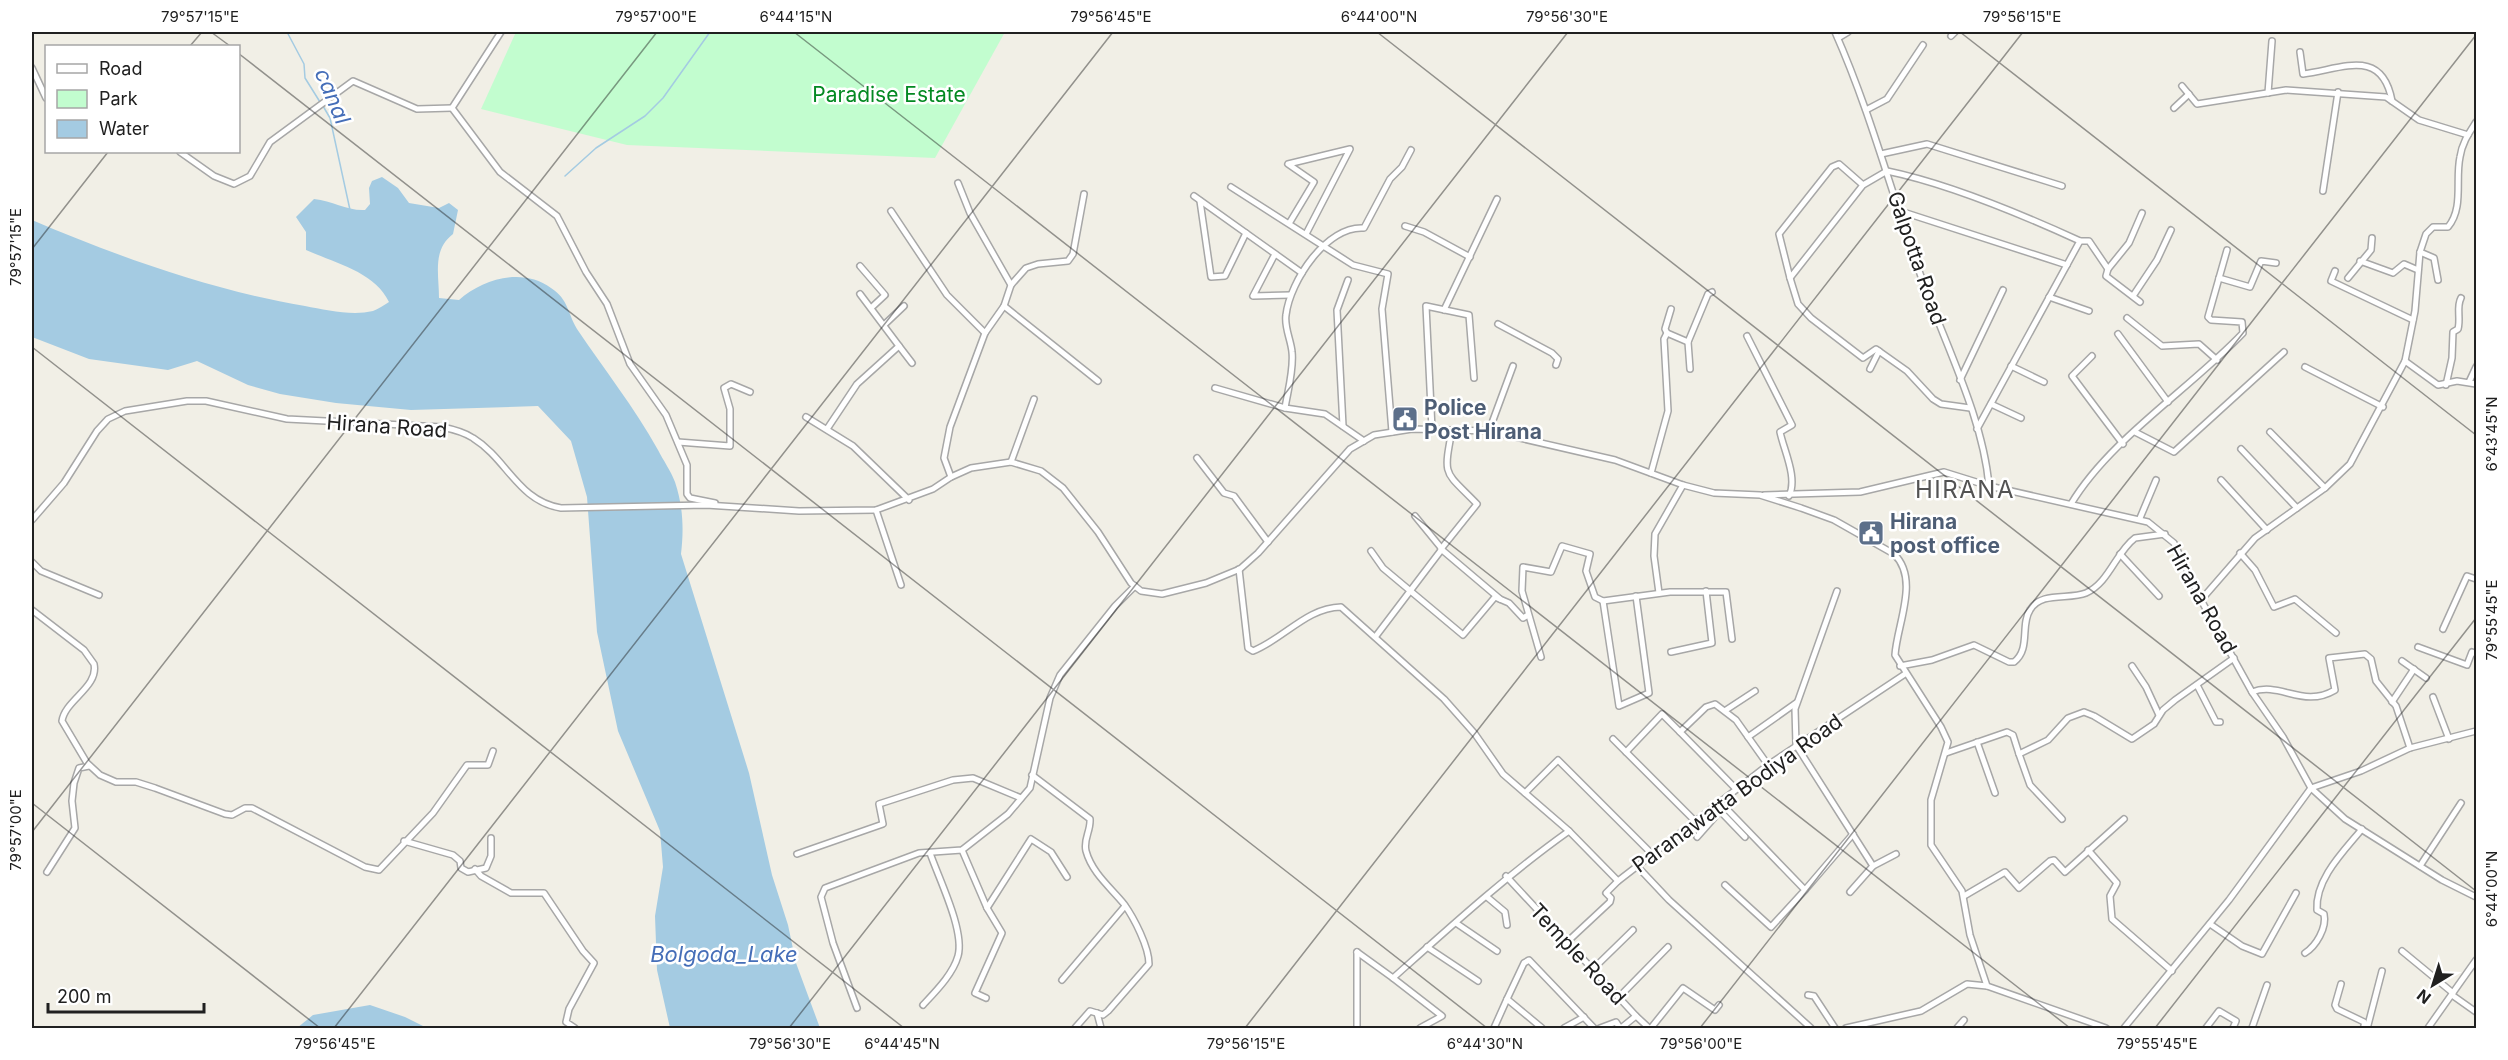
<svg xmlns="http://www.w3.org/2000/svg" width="2508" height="1060" font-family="Inter,sans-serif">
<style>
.park{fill:#c2fdcf}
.water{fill:#a4cbe2}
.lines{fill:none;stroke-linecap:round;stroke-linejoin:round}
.stream{stroke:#a4cbe2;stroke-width:1.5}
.minor-casing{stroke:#a7a7a7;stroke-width:8}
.minor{stroke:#fff;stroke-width:5}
.ticks{fill:none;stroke:#202020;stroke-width:1.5;stroke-opacity:0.45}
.labels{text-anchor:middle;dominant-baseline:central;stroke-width:5;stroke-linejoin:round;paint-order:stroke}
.park-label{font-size:21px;fill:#048922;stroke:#fff}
.street-label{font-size:21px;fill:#202020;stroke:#fff}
.service-label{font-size:21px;font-weight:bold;fill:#4e5e75;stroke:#fff;text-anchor:start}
.water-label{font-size:22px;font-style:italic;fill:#456eb8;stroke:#fff}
.quarter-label{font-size:24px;letter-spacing:1.5px;fill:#535353;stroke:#fff}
.neatline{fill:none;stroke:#202020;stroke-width:2}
.ticks-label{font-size:15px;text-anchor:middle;fill:#202020}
</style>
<rect width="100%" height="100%" fill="#f1efe6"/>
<!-- park -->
<path class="park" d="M516,32h489l-70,126 -308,-13 -146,-36z"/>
<!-- water -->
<g class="water">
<path d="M382,177l16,11 11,15 30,5 10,-5 9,7 -5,24c-21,16 -14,40 -14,64l20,2c24,-21 63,-33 92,-12 18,12 16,24 26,41 27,40 57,78 81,121 5,10 13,21 17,32 8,24 9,47 6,72l68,219 23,102 16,50 8,38 24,65h-150l-13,-58 -2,-54 8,-49 -3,-36 -42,-100 -21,-99 -10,-135 -16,-56 -33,-35 -127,4 -75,-7 -56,-9 -32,-9 -51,-24 -29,9 -79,-11 -57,-22v-117c87,37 179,70 273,86 21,4 47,10 68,5 5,-2 11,-6 16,-9 -14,-30 -54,-39 -83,-52v-18l-10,-15 18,-18c19,2 33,12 51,11l5,-6 -1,-16 3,-7z"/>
<path d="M370,1005l35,12 22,11h-130l16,-13z"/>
</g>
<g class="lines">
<!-- stream -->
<g class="stream">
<path d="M287,32l17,32 1,14 15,24"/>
<path d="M323,106l7,12 20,92"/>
<path d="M565,176l31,-28 49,-32 18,-18 47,-66"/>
</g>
<defs>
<g id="minor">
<path d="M501,32l-49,76 48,64 57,44 29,56 21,32 23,60 36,51 21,50v29l3,4 25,5"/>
<path d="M1835,32c36,81 58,167 88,250 23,64 60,136 66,204"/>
<path d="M1951,36l4,-4"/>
<path d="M1838,38l10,-6"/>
<path d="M2300,52l3,22c39,-5 79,-27 89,27"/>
<path d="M32,68l14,30"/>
<path d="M2182,86l15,18 89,-14 100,7 33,23 49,15"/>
<path d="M2268,93l4,-52"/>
<path d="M2174,108l15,-14"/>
<path d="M1866,110l21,-11 36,-54"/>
<path d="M180,152l34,24 20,8 16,-8 20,-34 83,-61 64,28 35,-1"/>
<path d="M1881,154l46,-10 135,42"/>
<path d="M1863,185l-73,93 -11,-44 53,-67 7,-3 24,21 24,-14c63,13 134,43 193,70l-103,188"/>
<path d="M1231,187l122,78 35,9 -6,35 10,123"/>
<path d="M2323,191l15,-99"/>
<path d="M1194,196l108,77"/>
<path d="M1200,201l11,76 14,-1 21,-43"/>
<path d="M891,211l56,84 38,38"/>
<path d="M1900,211l167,54"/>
<path d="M1290,222l24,-40 -26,-18 62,-15 -44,85"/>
<path d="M1405,226l19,6 46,25"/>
<path d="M2080,241h9l19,28 -2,7 34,26"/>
<path d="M2420,252l14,6 4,22"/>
<path d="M1275,254l-22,42 37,-1"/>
<path d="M2360,261l33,12 11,-9 14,6"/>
<path d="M860,266l25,29 -14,13"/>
<path d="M2108,269l21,-26 13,-30"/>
<path d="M2335,271l-4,10 82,39"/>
<path d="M1790,278l8,26 13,14 52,40 13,-9 31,22 26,28 8,5 29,4"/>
<path d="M2219,278l31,9 11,-26 15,2"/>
<path d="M2348,278l23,-28 1,-12"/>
<path d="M1011,285l15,-17 12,-4 30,-3 5,-7 11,-60"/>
<path d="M860,294l39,52"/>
<path d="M2133,296l24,-36 14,-30"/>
<path d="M2049,297l40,14"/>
<path d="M1004,306l94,75"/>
<path d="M1671,309l-6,20 2,4 21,9"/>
<path d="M1444,310l53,-111"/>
<path d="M2127,318l35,28 37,-2 18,16"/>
<path d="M1498,324l54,29 6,6 -2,6"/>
<path d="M884,325l20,-19"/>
<path d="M2118,334l50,68"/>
<path d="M1747,336l45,89 -12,7c4,19 18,46 9,64"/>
<path d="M2092,356l-20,20 51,68"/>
<path d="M2405,361l33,24 19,-4 19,3"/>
<path d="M2011,366l33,16"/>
<path d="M2305,367l78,40"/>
<path d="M1690,369l-2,-27 20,-48 4,-2"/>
<path d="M1870,369l9,-18"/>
<path d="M1960,380l43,-90"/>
<path d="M2469,382l7,-15"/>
<path d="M2446,385l6,-27 1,-26 5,-3c3,-11 -2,-22 3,-31"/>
<path d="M1215,388l70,20 40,6 39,27"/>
<path d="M1991,404l30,14"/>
<path d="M1285,408c3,-18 9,-39 7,-56 -1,-12 -8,-25 -6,-37 4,-34 41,-90 78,-87l26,-49 12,-12 9,-17"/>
<path d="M806,417l47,29 56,54"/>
<path d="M1343,426l-6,-116 11,-30"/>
<path d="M827,429l30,-45 42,-38 13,17"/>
<path d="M1432,429l-6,-123 43,9 5,63"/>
<path d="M1452,430c-9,48 -8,40 25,74l-36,45 59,50"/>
<path d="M1489,431l24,-65"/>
<path d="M2135,432l39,20 110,-100"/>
<path d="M2270,432l55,56"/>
<path d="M678,442l52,4v-37l-6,-21 7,-4 19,8"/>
<path d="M2241,449l56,59"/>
<path d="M1197,458l27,35 10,3 34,46"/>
<path d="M1011,462l23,-63"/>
<path d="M1651,473l17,-62 -4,-72 3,-6"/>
<path d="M951,477l-7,-19 6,-31 35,-94 19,-27 7,-21 -41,-72 -12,-30"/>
<path d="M2221,480l46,50"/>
<path d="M1764,495l96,-3 84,-20 45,14 159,36 26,21 27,57 51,92 31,45 28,51 34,31 97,61 34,17"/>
<path d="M2071,504c39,-65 119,-115 172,-171l-1,-11 -31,-2 -3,-3 19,-67"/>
<path d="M876,510l25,75"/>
<path d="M2140,518l16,-38"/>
<path d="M32,520l32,-37 33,-52 11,-12 17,-8 62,-10h19l81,18 155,8c10,2 22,5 31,11 34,21 45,63 88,70l145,-3 93,6 77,-1 57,-21 18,-12 20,-9 40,-6 30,9 22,17 35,44 33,51 10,8 21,3 44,-11 34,-14 18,-16 92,-104 24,-14 38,-6 77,2 126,29 68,25 31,8 46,2 41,13 33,12 60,34c26,25 3,70 1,101l46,72 7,15 -17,58v45l31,46 8,44 17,51 119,42"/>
<path d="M1371,551l12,17 80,67 32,-38 14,6 14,15 5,-3"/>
<path d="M2240,553l15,17 19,37 21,-8 41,34"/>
<path d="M2120,554l39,42"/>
<path d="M32,562l9,9 58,24"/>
<path d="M1239,569l9,79 5,3c32,-13 53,-43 88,-44l103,92 31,35 28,40 66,57"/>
<path d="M1837,591l-42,118 1,36 77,121 23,-12"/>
<path d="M1659,593l-5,-37 1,-22 28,-49"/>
<path d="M2201,600l54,-62 70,-50 25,-24 55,-103 10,-50 5,-59 6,-18 7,-7h15c16,-19 7,-47 12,-70 2,-14 9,-24 16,-35"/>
<path d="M1603,601l16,105 30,-13 -13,-97"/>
<path d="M32,610l52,40 10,14c5,23 -29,36 -32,57l25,42 13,12 16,7h20l19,6 70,26 7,1 13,-7h7l113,59 14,3 54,-57 34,-48h21l5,-14"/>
<path d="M2443,629l24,-53 9,3"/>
<path d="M1376,636l66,-87 -27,-33"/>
<path d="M2418,647l49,18 5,-13 4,2"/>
<path d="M1671,652l41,-9 -6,-52"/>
<path d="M1541,657l-19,-66 1,-24 28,5 11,-26 28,8 -4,17 9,26 8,4 67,-9h56l6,47"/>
<path d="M2402,661l24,17"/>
<path d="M1900,666l32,-6 42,-15 35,17h5c17,-13 6,-37 16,-52 11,-19 39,-10 56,-17 23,-10 30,-41 49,-55l30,-4"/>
<path d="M2132,666l14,21 13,28"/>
<path d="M2197,685l19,37h4"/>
<path d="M2252,692c28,-11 51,17 83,-2l-6,-32 36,-4 6,5 5,22 20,25 14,42"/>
<path d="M2433,697l16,42"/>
<path d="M2392,702l22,-33"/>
<path d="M1726,710l29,-19"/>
<path d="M1748,737l48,-34"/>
<path d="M1613,739l82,82"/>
<path d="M1977,742l18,51"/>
<path d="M1626,752l36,-38 18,18"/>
<path d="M1946,753l61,-21 6,3 6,19 29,-14 20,-22 16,-6 10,4 38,23 22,-15 9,-14 12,-10 59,-42"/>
<path d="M2019,754l11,31 32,34"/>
<path d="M1032,775l58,44c1,12 -7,20 -4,32 6,22 25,37 38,53 10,14 25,43 25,60l-41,47 -5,4 -13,-4 -15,17"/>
<path d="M1736,789l-56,-57 26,-25 9,-3 21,16 32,45"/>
<path d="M1525,793l33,-33 94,94"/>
<path d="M1720,802l85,88 -34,37 -46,-42"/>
<path d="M1720,802v9l25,26"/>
<path d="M1697,837l23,-26"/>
<path d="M404,841l49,14 7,6 1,7 7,4 18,-4 5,-12v-18"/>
<path d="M962,850l25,58 44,-69 20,13 16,25"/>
<path d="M2088,850l29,33 -7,13 2,23 60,52"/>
<path d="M797,854l86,-30 -4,-20 74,-24 20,-2 48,20"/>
<path d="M1636,865l33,35 142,128"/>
<path d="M2420,866l41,-63"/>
<path d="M475,869l6,7 30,17h33l39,58 11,12 -25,46 -3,13 9,6"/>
<path d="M47,872l28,-44 -3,-27 2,-18 5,-15 10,-2"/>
<path d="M1506,876l130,140 -15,12"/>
<path d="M1805,890l48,-56"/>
<path d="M1850,892l23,-26"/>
<path d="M1964,896l41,-24 14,16 31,-27 4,-1 11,12 59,-53"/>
<path d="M1487,897l18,15 2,13"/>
<path d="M1456,923l41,28"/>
<path d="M2210,924l32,22 20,8 34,-61"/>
<path d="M1566,943l44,-41 1,-4 -5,-5 12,-12"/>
<path d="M1427,947l51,34"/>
<path d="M2402,951l51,42"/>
<path d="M1357,952l36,26c57,-51 114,-103 176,-147l49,50 150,-116 137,-91"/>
<path d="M1357,952v76"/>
<path d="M2305,953c11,-7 22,-25 19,-39l-7,-4c-2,-31 27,-59 45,-81"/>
<path d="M1592,970l41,-40"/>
<path d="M1393,978l49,38 -22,12"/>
<path d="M1062,980l63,-74"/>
<path d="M2341,984l-6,21 2,4 27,13 1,6"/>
<path d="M1808,995l6,1 21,32"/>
<path d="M2452,995l24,17"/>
<path d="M986,998l-11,-5 27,-60 -15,-25"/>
<path d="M1618,998l50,-51"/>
<path d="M923,1005c13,-14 30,-31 35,-49 7,-25 -19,-77 -28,-103"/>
<path d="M857,1008l-24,-65 -12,-46 4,-9 94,-35 43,-3 46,-36 22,-26 20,-90 10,-23 55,-69 20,-20"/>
<path d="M1097,1013l4,15"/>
<path d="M1636,1016l13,12"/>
<path d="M2364,1026l4,-1 14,-54"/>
<path d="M1494,1028l13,-29"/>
<path d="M1542,1028l-35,-29 17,-36 5,-3 65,68"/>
<path d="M1564,1028l20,-11"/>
<path d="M1600,1028l16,-6 4,6"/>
<path d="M1651,1028l32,-40 32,22 4,-5"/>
<path d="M1846,1028l75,-17 46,-27 20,2"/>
<path d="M1957,1028l7,-8"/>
<path d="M2124,1028l105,-128 82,-112 50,-17 49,-23 66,-17"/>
<path d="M2206,1028l13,-17 17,10 -3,7"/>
<path d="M2252,1028l15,-43"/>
<path d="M2428,1028l48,-68"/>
</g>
</defs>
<!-- minor casing -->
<use href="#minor" class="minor-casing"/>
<!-- minor -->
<use href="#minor" class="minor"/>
</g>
<!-- ticks -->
<path class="ticks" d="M211,32l19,14M794,32l1276,996M1377,32l1099,859M1960,32l516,403M190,46l12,-14M238,53l1249,975M32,249l76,-97M32,347l872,681M32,803l288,225M32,832l625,-800M334,1028l779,-996M789,1028l779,-996M1245,1028l778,-996M1700,1028l776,-993M2155,1028l321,-410"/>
<!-- icons -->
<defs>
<symbol id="civic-square" viewBox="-11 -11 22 22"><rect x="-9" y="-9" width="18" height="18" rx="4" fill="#5c6f8a" stroke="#fff"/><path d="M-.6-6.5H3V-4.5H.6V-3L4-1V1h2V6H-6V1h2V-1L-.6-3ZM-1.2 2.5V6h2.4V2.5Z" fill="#fff"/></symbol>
</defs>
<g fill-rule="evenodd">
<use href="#civic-square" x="1390" y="404" width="30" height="30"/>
<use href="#civic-square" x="1856" y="518" width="30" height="30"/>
</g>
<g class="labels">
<!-- park labels -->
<g class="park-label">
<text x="889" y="94">Paradise Estate</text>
</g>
<!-- street labels -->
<g class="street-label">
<text transform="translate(1917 258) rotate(71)">Galpotta Road</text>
<text transform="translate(387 426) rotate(4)">Hirana Road</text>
<text transform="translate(2202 599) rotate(61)">Hirana Road</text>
<text transform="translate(1737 793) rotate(-36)">Paranawatta Bodiya Road</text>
<text transform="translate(1578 954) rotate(47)">Temple Road</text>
</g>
<!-- service labels -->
<g class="service-label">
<text x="1424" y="407">Police<tspan x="1424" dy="24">Post Hirana</tspan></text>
<text x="1890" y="521">Hirana<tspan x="1890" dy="24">post office</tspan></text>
</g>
<!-- water labels -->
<g class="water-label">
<text transform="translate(333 96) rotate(67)">canal</text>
<text x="724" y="954">Bolgoda_Lake</text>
</g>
<!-- quarter labels -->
<g class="quarter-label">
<text x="1965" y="489">HIRANA</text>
</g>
</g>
<!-- border -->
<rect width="2508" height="1060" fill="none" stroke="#ffffff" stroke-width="66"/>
<!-- legend -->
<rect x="45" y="45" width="195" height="108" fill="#ffffff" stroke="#a6a6a6" stroke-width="1.5"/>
<rect x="57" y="64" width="30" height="9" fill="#ffffff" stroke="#a6a6a6" stroke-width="1.5"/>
<text x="99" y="75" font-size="18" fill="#202020">Road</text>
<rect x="57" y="90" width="30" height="18" fill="#c2fdcf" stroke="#a6a6a6" stroke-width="1.5"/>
<text x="99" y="105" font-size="18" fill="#202020">Park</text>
<rect x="57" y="120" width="30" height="18" fill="#a4cbe2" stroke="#a6a6a6" stroke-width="1.5"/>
<text x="99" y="135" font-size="18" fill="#202020">Water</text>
<!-- north arrow -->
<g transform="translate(2433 985) rotate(218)" stroke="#ffffff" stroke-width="4.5" paint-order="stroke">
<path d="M0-4.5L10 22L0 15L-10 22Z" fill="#202020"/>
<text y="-9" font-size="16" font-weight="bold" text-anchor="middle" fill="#202020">N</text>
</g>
<!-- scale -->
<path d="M48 1003v9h156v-9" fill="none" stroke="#202020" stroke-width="3"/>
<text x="57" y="1003" font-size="18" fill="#202020" stroke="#ffffff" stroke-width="4.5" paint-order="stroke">200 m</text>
<rect x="33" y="33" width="2442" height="994" class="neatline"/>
<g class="ticks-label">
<text x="200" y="22">79°57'15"E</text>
<text x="656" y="22">79°57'00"E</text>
<text x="796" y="22">6°44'15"N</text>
<text x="1111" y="22">79°56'45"E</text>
<text x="1379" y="22">6°44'00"N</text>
<text x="1567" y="22">79°56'30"E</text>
<text x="2022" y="22">79°56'15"E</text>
<text transform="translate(16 247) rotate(-90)" y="5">79°57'15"E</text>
<text transform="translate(2492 434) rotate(-90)" y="5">6°43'45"N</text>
<text transform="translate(2492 620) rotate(-90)" y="5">79°55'45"E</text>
<text transform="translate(16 830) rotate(-90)" y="5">79°57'00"E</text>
<text transform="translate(2492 889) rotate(-90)" y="5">6°44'00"N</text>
<text x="335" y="1049">79°56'45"E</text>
<text x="790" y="1049">79°56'30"E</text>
<text x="902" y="1049">6°44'45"N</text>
<text x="1246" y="1049">79°56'15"E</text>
<text x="1485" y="1049">6°44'30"N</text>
<text x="1701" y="1049">79°56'00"E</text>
<text x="2157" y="1049">79°55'45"E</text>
</g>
</svg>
